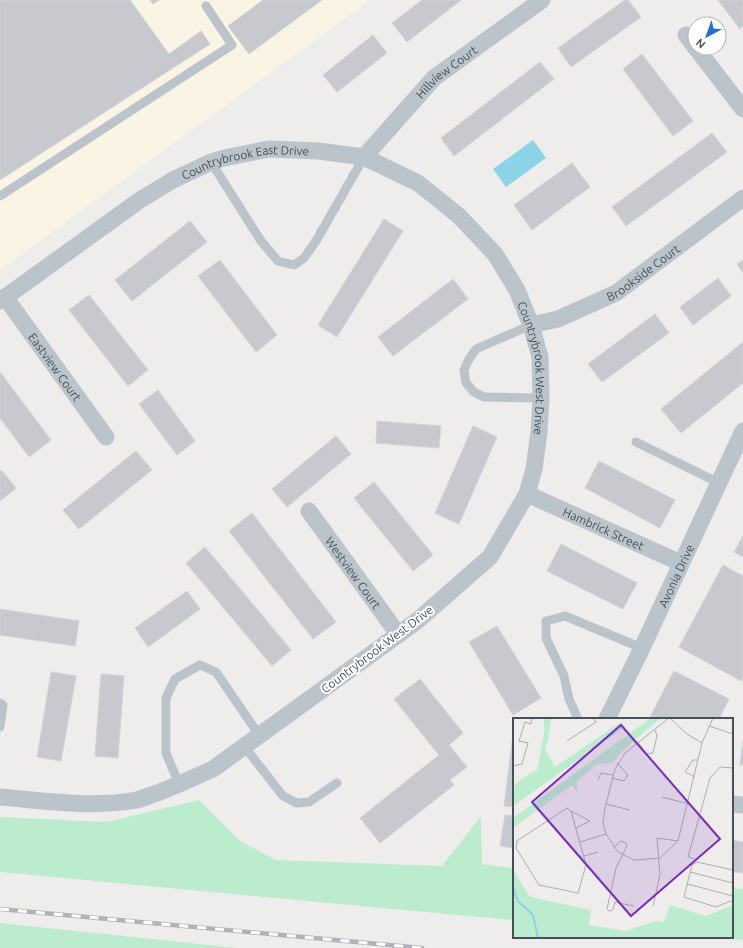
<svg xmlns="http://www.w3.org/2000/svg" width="743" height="948" font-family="Ubuntu,sans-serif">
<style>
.commercial{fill:#faf4e5}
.green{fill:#bcecce}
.water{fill:#8bd3e7}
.building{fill:#c7c9cf;stroke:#d0d3d8}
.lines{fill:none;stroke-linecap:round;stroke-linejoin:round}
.service{stroke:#bbc4cb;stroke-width:9}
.minor{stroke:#bbc4cb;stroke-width:17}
.rail-casing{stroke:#afb2b7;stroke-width:4.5}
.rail{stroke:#fff;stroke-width:3;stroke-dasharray:9;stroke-linecap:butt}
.labels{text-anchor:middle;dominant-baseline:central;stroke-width:4;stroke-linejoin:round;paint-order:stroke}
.street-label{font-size:12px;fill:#465059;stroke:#fff}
.inset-river{fill:none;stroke:#8bd3e7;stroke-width:2}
.inset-road{fill:none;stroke:#abaeb1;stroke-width:1}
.view{fill:#7b2cbf;fill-opacity:0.15;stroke:#7b2cbf;stroke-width:2}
.inset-edge{fill:none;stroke:#465059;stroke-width:2}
</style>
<rect width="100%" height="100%" fill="#efecec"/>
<!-- commercial -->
<path class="commercial" d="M0,0h370l-370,270z"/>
<!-- green -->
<g class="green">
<path d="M199,800l41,41 36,19 166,6 39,-50 1,48 32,4v52l-143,-13 -371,-35v-55l107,5z"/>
<path d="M732,888l11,1v51l-36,-3h25z"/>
<path d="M0,923l238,25h-238z"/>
</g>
<!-- water -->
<path class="water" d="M533,140l13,18 -40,29 -13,-18z"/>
<!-- building -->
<g class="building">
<path d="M0,0h130l39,54 32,-23 9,13 -210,136z"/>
<path d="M150,0h9l-6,4z"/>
<path d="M263,0h59l-73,54 -21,-28z"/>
<path d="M422,0h39l-54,42 -15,-19z"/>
<path d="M625,0h3l13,17 -70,50 -13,-19z"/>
<path d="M718,0h25v26l-3,3z"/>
<path d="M373,35l14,18 -50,39 -14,-17z"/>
<path d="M642,54l51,67 -20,15 -50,-67z"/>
<path d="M540,62l14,17 -100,77 -13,-18z"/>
<path d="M712,133l15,19 -101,74 -14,-19z"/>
<path d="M572,163l18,24 -58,43 -18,-25z"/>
<path d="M384,219l19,12 -66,106 -19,-12z"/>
<path d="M190,221l17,21 -75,59 -17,-21z"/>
<path d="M220,260l57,75 -21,17 -58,-76z"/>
<path d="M743,260v13l-6,-9z"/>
<path d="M718,278l13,18 -38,29 -13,-18z"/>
<path d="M453,279l15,20 -75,57 -15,-19z"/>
<path d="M89,295l59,75 -20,16 -59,-76z"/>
<path d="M655,314l14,19 -67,49 -14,-18z"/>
<path d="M743,342v41l-62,50 -20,-24z"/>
<path d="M0,372l51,68 -22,17 -29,-39z"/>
<path d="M158,390l37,51 -18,14 -38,-51z"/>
<path d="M377,421l64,5 -2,22 -63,-5z"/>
<path d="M473,426l24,11 -38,87 -24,-11z"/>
<path d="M336,436l15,18 -64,53 -15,-18z"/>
<path d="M136,451l16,19 -73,59 -16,-19z"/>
<path d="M599,461l76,39 -15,28 -75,-40z"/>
<path d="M1,470l15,18 -16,13v-30z"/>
<path d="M374,482l59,73 -20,16 -59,-73z"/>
<path d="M252,513l84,109 -23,17 -84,-108z"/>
<path d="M743,536v21l-9,-5z"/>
<path d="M561,544l76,39 -14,26 -76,-38z"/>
<path d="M205,547l86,103 -19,16 -86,-103z"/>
<path d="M723,565l20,11v100l-2,5 -62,-34z"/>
<path d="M187,591l13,18 -52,38 -13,-19z"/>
<path d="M0,609l79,12 -4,25 -75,-11z"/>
<path d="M497,626l44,72 -28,17 -44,-73z"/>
<path d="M674,671l55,28 -10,20h-70z"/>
<path d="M51,672l25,4 -15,85 -24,-4z"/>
<path d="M101,674l23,2 -6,82 -23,-2z"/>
<path d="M420,679l43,54 -14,12 18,22 -17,13 4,5 -74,58 -20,-25 79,-63 -45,-56z"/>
<path d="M514,726v81l-10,-1z"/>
<path d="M743,740v25h-3z"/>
<path d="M505,815l9,1v32l-14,-2z"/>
<path d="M732,840l11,2v31l-11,-1z"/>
</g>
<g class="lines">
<!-- service -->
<g class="service">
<path d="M211,162l50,79 17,20 16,4 10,-7 12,-17 48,-84"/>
<path d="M0,196l232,-151 -26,-39"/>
<path d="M531,325l-55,24 -7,10 -5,11 2,13 8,9 10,5 57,1"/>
<path d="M636,442l83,41"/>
<path d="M0,703l3,2 -3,22"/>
<path d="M578,719l-9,-20 -5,-23 -18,-38v-17l19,-5 77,32"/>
<path d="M244,746l39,50 14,7 12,-1 28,-19"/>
<path d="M179,784l-13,-31v-55l9,-19 25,-14 16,7 43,63"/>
</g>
<!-- minor -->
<g class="minor">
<path d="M686,35l9,12"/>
<path d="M696,48l47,61"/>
<path id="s1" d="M364,157l70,-79 108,-78"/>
<path id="s2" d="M5,297l101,140"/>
<path id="s3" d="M0,301l140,-101 33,-20 38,-18 13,-4 45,-9 49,2 46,6 54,26 41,33 36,38 22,36 14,35 9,32 1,41 -2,34 -5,37 -7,25 -37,63 -73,64 -204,148c-21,9 -41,19 -62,26 -5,2 -10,4 -14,5 -45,8 -92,1 -137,-3"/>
<path id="s4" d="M531,325l27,-6 58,-26 127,-95"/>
<path id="s5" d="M527,494l154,69"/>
<path id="s6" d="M309,511l89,123"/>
<path id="s7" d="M607,719l35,-71 101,-217"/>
<path d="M732,804l11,1"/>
</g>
<defs>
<path id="rail" d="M0,909l422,39"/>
</defs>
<!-- rail casing -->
<use href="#rail" class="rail-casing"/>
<!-- rail -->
<use href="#rail" class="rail"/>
</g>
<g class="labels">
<!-- street labels -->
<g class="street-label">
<text stroke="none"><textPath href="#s1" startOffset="119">Hillview Court</textPath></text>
<text stroke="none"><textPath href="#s3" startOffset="287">Countrybrook East Drive</textPath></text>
<text stroke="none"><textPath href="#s4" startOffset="125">Brookside Court</textPath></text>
<text stroke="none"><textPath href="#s2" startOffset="86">Eastview Court</textPath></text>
<text stroke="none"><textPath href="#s3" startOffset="696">Countrybrook West Drive</textPath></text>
<text stroke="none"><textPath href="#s5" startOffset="84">Hambrick Street</textPath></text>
<text stroke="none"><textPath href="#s6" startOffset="76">Westview Court</textPath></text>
<text stroke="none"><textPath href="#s7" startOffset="159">Avonia Drive</textPath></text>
<text transform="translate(377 649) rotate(-37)">Countrybrook West Drive</text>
</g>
</g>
<!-- overview -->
<g transform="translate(513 718)">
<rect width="220" height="220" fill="#efecec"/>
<path d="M31,0h7l-3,22 -3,9 10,18 66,-45 4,5 -112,79v-19l11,-10 13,-7 7,-36zM138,0h10l-39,33 -9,12 -16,1 -20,17v10l-5,-6 -59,43v-10zM0,152l17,27 61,13 -2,15 36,6 31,-10 8,1 6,-17 36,11 27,-11v33h-220z" fill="#bcecce"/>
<path class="inset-river" d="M0,170l5,13 15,14 5,23"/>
<path class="inset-road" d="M156,0l-44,35 -10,16 -10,39 -2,15 3,11 12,18 16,8 26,-2 18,-17 24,-98 11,-25M157,0l17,16 15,9M196,8l24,8M54,23l29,-19 -3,-4M125,24l8,12 7,-1 4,-17 -2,-6M0,48l9,-2 6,-21 -9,-2 6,-19 6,2 1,-6M182,59l-10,-5 8,-12h5M99,60l12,3 4,-6 -11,-12M85,62l3,-7 12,2M149,79l27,7M93,86l24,6M54,90l4,3 15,54 -8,28 -39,-8 -23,-37 1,-7zM58,93l19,10 -14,7M67,124l26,-8M101,129l7,-6 5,2 1,3 -11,22 -9,41 2,2 4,-1 2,-8M71,138l14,-4M182,141l-7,-2 22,-79 10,-11 13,1M220,152l-36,-8 -5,3 -8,32 32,10 17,-7M177,154l43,11M174,166l46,12M101,184l20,4M140,188l7,-31 -3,-37 21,3"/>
<path class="view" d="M108,7l99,114 -89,77 -99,-114z"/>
<rect width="220" height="220" class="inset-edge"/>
</g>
<!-- north arrow -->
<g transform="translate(707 36) rotate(221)"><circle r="19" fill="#ffffff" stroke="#b5b9bd"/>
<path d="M0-3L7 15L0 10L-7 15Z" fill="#216fd4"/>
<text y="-6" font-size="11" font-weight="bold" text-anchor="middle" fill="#465059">N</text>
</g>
</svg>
